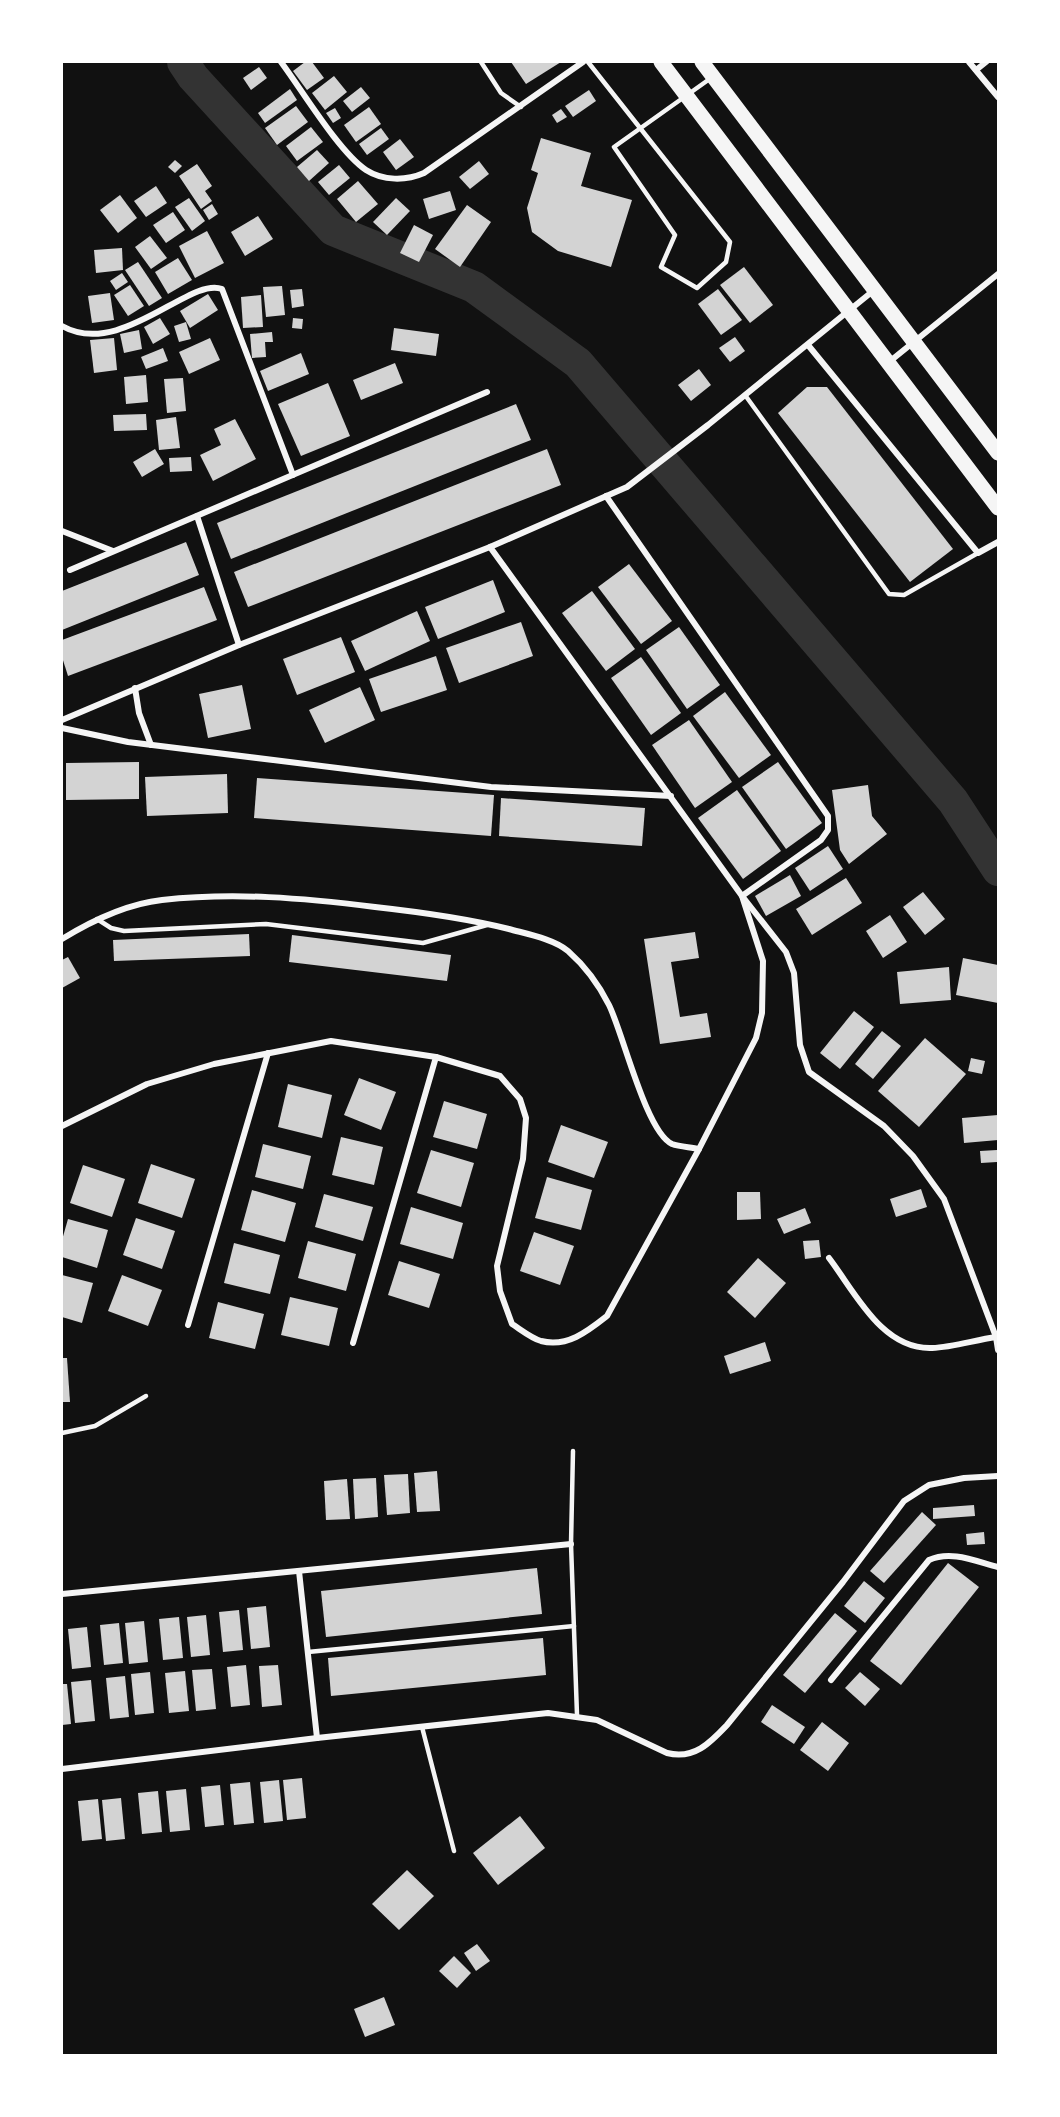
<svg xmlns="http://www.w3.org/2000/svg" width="1060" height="2117" font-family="Overpass,sans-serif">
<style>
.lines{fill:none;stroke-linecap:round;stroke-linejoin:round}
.river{stroke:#333;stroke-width:32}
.building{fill:#d3d3d3}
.service{stroke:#f5f5f5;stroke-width:4.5}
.minor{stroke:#f5f5f5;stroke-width:6}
.trunk{stroke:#f5f5f5;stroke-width:15}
</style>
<rect width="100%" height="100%" fill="#111"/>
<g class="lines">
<!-- river -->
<path class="river" d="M183,62l10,15 140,153 141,57 104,76 375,438 45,69"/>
</g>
<!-- building -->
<g class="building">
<path d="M305,62h7l12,16 -17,12 -14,-19z"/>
<path d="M511,62h50l-35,22z"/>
<path d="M259,67l8,11 -16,12 -8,-12z"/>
<path d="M334,76l13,16 -22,18 -13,-17z"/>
<path d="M361,87l9,11 -18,14 -9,-11z"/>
<path d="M290,89l7,11 -32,23 -7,-10z"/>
<path d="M589,90l7,11 -23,16 -8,-11z"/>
<path d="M296,106l12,16 -31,23 -12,-17z"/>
<path d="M369,107l12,17 -25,18 -12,-17z"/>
<path d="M335,108l6,10 -8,5 -7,-10z"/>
<path d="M561,109l6,8 -10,6 -5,-8z"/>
<path d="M311,127l12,15 -26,19 -11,-15z"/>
<path d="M381,128l8,11 -22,16 -8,-11z"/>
<path d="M541,138l50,15 -10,33 51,14 -21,67 -53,-16 -26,-19 -5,-24 11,-35 -7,-3z"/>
<path d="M400,139l14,18 -18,13 -13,-18z"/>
<path d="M317,150l12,13 -20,18 -12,-14z"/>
<path d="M175,160l7,6 -7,7 -7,-6z"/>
<path d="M479,161l10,13 -19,15 -11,-12z"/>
<path d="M197,164l15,22 -7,5 7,10 -11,8 -22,-33z"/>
<path d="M339,165l11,13 -21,17 -11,-13z"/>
<path d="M358,181l20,23 -22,18 -19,-23z"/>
<path d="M156,186l11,17 -21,14 -12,-16z"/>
<path d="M450,191l6,19 -27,9 -6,-20z"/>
<path d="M120,195l17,23 -19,15 -18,-23z"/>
<path d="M189,198l16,23 -13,10 -17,-24z"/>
<path d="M396,198l14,13 -23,24 -14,-13z"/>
<path d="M212,204l6,10 -9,6 -6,-10z"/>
<path d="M467,205l24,17 -31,45 -25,-18z"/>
<path d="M173,212l12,18 -19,13 -13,-18z"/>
<path d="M258,216l15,23 -28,17 -14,-24z"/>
<path d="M414,225l19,10 -14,27 -19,-9z"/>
<path d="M207,231l17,32 -29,15 -16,-32z"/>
<path d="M150,236l17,22 -16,11 -16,-22z"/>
<path d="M122,248l1,22 -27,3 -2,-23z"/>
<path d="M178,258l14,22 -24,14 -13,-22z"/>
<path d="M138,262l24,36 -13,8 -24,-36z"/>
<path d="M744,267l29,38 -23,18 -30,-38z"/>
<path d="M122,273l6,9 -12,8 -6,-9z"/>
<path d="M130,285l14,21 -16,10 -14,-21z"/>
<path d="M282,286l3,29 -19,2 -3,-30z"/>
<path d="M302,289l2,17 -12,2 -2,-18z"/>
<path d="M718,289l24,31 -21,15 -23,-31z"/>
<path d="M110,293l4,27 -22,3 -4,-27z"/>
<path d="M208,294l10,16 -28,18 -10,-17z"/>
<path d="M261,295l2,32 -20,1 -2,-31z"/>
<path d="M160,318l10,16 -17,10 -9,-17z"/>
<path d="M293,318l10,1 -1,10 -10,-1z"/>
<path d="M186,322l5,17 -12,3 -5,-16z"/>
<path d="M394,328l45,6 -3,22 -45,-6z"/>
<path d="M139,330l3,19 -18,4 -4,-19z"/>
<path d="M272,332l1,10h-8l1,15 -14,1 -2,-24z"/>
<path d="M735,337l10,14 -15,11 -11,-14z"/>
<path d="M114,338l3,32 -23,3 -4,-33z"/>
<path d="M210,338l10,22 -31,14 -10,-22z"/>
<path d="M163,348l5,13 -22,8 -5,-12z"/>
<path d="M301,353l8,21 -41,17 -8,-20z"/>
<path d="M395,363l8,20 -42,17 -8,-20z"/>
<path d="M699,369l12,16 -20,16 -13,-16z"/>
<path d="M146,375l2,27 -22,2 -2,-27z"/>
<path d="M183,378l3,33 -19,2 -3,-34z"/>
<path d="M328,383l22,53 -49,20 -23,-52z"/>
<path d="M807,387h20l126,162 -43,33 -132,-169z"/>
<path d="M516,404l15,36 -300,119 -14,-36z"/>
<path d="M146,414l1,16 -33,1 -1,-16z"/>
<path d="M176,417l4,31 -21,2 -3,-30z"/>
<path d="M235,419l21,40 -43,22 -13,-26 21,-10 -7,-16z"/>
<path d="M155,449l9,15 -22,13 -9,-15z"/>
<path d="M547,449l14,36 -313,122 -14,-35z"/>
<path d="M191,457l1,14 -22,1 -1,-14z"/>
<path d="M186,542l13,33 -137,55v-39z"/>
<path d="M629,564l43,57 -31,23 -43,-57z"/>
<path d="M493,580l12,32 -67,27 -13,-32z"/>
<path d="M204,587l13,33 -149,56 -6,-19v-17z"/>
<path d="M592,591l43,58 -29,22 -44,-58z"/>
<path d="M417,611l13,30 -65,30 -14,-30z"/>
<path d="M521,622l12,34 -74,27 -13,-35z"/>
<path d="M679,627l41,58 -33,24 -41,-59z"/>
<path d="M341,637l14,35 -58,23 -14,-36z"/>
<path d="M436,656l11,34 -66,22 -12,-33z"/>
<path d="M641,657l40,56 -30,22 -40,-57z"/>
<path d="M242,685l9,44 -43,9 -9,-44z"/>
<path d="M360,687l15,33 -50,23 -16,-33z"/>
<path d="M725,692l46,63 -32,23 -46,-62z"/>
<path d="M689,720l43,62 -37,26 -43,-63z"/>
<path d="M139,762v37l-73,1v-37z"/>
<path d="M778,762l44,61 -36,26 -44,-62z"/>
<path d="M227,774l1,39 -81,3 -2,-39z"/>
<path d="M257,778l237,17 -3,41 -237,-18z"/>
<path d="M868,785l4,31 15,18 -38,30 -9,-14 -8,-60z"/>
<path d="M737,790l44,61 -38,28 -45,-61z"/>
<path d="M501,798l144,10 -3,38 -143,-10z"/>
<path d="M828,846l15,23 -33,22 -15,-23z"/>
<path d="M790,875l11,21 -35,20 -11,-20z"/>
<path d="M846,878l16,25 -50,32 -16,-26z"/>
<path d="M923,892l22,27 -20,16 -22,-28z"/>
<path d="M890,915l17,27 -24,16 -17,-27z"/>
<path d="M695,932l4,26 -28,4 9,55 27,-4 4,24 -51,7 -16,-105z"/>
<path d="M249,934l1,22 -136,5 -1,-21z"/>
<path d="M292,935l159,20 -4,26 -158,-19z"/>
<path d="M68,957l12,21 -18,10v-28z"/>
<path d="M963,958l35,7v38l-42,-8z"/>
<path d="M949,967l2,33 -51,4 -3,-32z"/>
<path d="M854,1011l20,16 -34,42 -20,-16z"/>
<path d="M882,1031l19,15 -28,33 -18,-15z"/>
<path d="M925,1038l41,36 -47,53 -41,-36z"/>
<path d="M971,1058l14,3 -3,13 -14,-3z"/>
<path d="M359,1078l37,14 -15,38 -37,-15z"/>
<path d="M288,1084l44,11 -10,43 -44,-11z"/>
<path d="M444,1101l43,13 -10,35 -44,-12z"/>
<path d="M998,1115v25l-34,3 -2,-25z"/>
<path d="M561,1125l47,17 -14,36 -46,-16z"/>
<path d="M341,1137l42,10 -9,38 -42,-10z"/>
<path d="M263,1144l48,12 -8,33 -48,-12z"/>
<path d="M431,1150l43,13 -13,44 -44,-14z"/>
<path d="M997,1150v12l-16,1 -1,-12z"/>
<path d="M151,1164l44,15 -13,39 -44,-15z"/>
<path d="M83,1165l42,14 -13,38 -42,-14z"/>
<path d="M547,1177l45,13 -11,40 -46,-12z"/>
<path d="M921,1189l6,18 -31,10 -6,-18z"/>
<path d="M252,1190l44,13 -11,39 -44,-12z"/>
<path d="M737,1192h23l1,27 -24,1z"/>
<path d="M324,1194l49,13 -10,34 -48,-14z"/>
<path d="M411,1207l52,16 -10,36 -53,-15z"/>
<path d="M805,1208l6,15 -27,11 -7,-15z"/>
<path d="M136,1218l39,13 -13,38 -39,-14z"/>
<path d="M68,1219l40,11 -11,38 -35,-11v-17z"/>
<path d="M534,1232l40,14 -14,39 -40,-14z"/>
<path d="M819,1240l2,17 -16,2 -2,-18z"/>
<path d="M308,1241l48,13 -10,37 -48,-13z"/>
<path d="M234,1243l46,12 -10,39 -46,-11z"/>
<path d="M758,1258l28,25 -31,35 -28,-26z"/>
<path d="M399,1261l41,13 -11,34 -41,-13z"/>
<path d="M62,1275l31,8 -11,40 -20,-6z"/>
<path d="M122,1275l40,15 -14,36 -40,-15z"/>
<path d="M290,1297l48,11 -9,38 -48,-11z"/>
<path d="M218,1302l46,12 -9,35 -46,-11z"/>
<path d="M765,1342l6,19 -41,13 -6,-18z"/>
<path d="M62,1358h5l3,44h-8z"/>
<path d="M437,1471l3,40 -23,1 -3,-39z"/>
<path d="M408,1474l2,39 -23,2 -3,-40z"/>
<path d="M376,1478l2,39 -23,2 -2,-40z"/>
<path d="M347,1479l3,40 -24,1 -2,-39z"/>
<path d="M974,1505l1,11 -42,3v-11z"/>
<path d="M922,1512l14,13 -52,58 -14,-12z"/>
<path d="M984,1532l1,12 -18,1 -1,-11z"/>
<path d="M948,1563l31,24 -78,98 -31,-24z"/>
<path d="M537,1568l5,46 -216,23 -5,-46z"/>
<path d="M864,1581l21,17 -20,25 -21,-17z"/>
<path d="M266,1606l4,41 -19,2 -4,-41z"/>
<path d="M239,1610l4,40 -20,2 -4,-40z"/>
<path d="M835,1613l22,18 -52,62 -22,-18z"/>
<path d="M206,1615l4,40 -19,2 -4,-40z"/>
<path d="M179,1617l4,41 -20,2 -4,-41z"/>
<path d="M144,1621l4,41 -19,2 -4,-41z"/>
<path d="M119,1623l4,40 -19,2 -4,-40z"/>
<path d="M87,1627l4,40 -19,2 -4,-40z"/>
<path d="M543,1638l3,37 -215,21 -3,-38z"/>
<path d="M246,1665l4,40 -19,2 -4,-40z"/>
<path d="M278,1665l4,40 -20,2 -3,-41z"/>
<path d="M212,1669l4,40 -20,2 -4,-41z"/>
<path d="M185,1671l4,40 -20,2 -4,-40z"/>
<path d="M150,1672l4,41 -19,2 -4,-41z"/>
<path d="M860,1672l20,17 -15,17 -20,-18z"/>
<path d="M125,1676l4,41 -19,2 -4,-41z"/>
<path d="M91,1680l4,41 -20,2 -4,-41z"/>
<path d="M62,1684h5l4,40 -9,1z"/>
<path d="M772,1705l33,22 -11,17 -33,-22z"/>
<path d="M822,1722l27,21 -21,28 -28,-21z"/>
<path d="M302,1778l4,40 -19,2 -4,-40z"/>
<path d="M279,1780l4,41 -19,2 -4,-41z"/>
<path d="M250,1782l4,41 -20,2 -4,-41z"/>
<path d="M220,1785l4,40 -19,2 -4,-40z"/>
<path d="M186,1789l4,41 -20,2 -4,-41z"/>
<path d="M158,1791l4,41 -20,2 -4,-41z"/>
<path d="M121,1798l4,41 -19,2 -4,-41z"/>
<path d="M98,1799l4,40 -20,2 -4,-40z"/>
<path d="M520,1816l25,32 -47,37 -25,-32z"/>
<path d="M407,1870l27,26 -35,34 -27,-26z"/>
<path d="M477,1944l13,17 -14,10 -12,-18z"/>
<path d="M454,1956l17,17 -14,15 -18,-17z"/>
<path d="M384,1997l11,28 -30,12 -11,-28z"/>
</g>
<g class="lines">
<!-- service -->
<g class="service">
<path d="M481,62l20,31 20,14"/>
<path d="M588,62l142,180 -4,20 -29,26 -36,-21 14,-32 -61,-88 97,-69"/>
<path d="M745,395l144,199 15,1 74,-42"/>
<path d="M97,919l14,9 13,3 142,-7 157,19 64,-18"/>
<path d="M62,1433l33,-7 51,-30"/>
<path d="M573,1451l-2,93 6,171"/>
<path d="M308,1652l266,-26"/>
<path d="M422,1727l32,124"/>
</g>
<!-- minor -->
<g class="minor">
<path d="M281,62c21,28 58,90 85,108 17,11 40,11 58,3l159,-111"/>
<path d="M969,62l29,35"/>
<path d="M976,70l10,-8"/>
<path d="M62,326c59,33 128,-50 160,-37l71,186"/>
<path d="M808,345l170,208 20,-11"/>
<path d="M889,362l109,-88"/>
<path d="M606,496l222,320v14l-7,10 -79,56 44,56 8,21 6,72 9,27 75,54 29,30 31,43 52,138 2,13"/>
<path d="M197,516l42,129"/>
<path d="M62,531l51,20"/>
<path d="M70,570l417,-178"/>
<path d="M135,688l4,25 12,32"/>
<path d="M62,720l177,-75 251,-98 137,-60 81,-62 165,-134"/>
<path d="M62,728l66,14 363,45 180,9"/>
<path d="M62,939c31,-19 64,-35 100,-39 72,-8 142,-2 213,7 45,5 90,11 134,22 18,5 45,10 59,22 17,15 31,34 41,54 14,28 37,127 63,139 8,3 19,3 27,5"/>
<path d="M62,1126l85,-42 67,-20 117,-23 105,16 64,19 20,23 6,19 -3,41 -26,107 3,25 12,33c8,5 19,14 29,17 26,7 47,-10 66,-25l92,-167 57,-111 6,-25 1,-52 -21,-65 -252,-349"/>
<path d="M829,1258c26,34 53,92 103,90 21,-1 43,-8 64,-11"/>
<path d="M188,1325l80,-272"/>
<path d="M353,1343l83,-286"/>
<path d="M299,1571l18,167"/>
<path d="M62,1594l509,-50"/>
<path d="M831,1680l98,-120c22,-10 46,1 69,7"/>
<path d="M62,1769l255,-31 231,-25 49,7 70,33c27,7 43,-10 60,-28l116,-143 61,-81 25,-16 35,-7 34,-2"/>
</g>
<!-- trunk -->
<g class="trunk">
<path d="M661,62l337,446"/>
<path d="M702,62l296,391"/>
</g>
</g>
<!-- border -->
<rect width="1060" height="2117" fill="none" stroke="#ffffff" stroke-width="126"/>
</svg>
